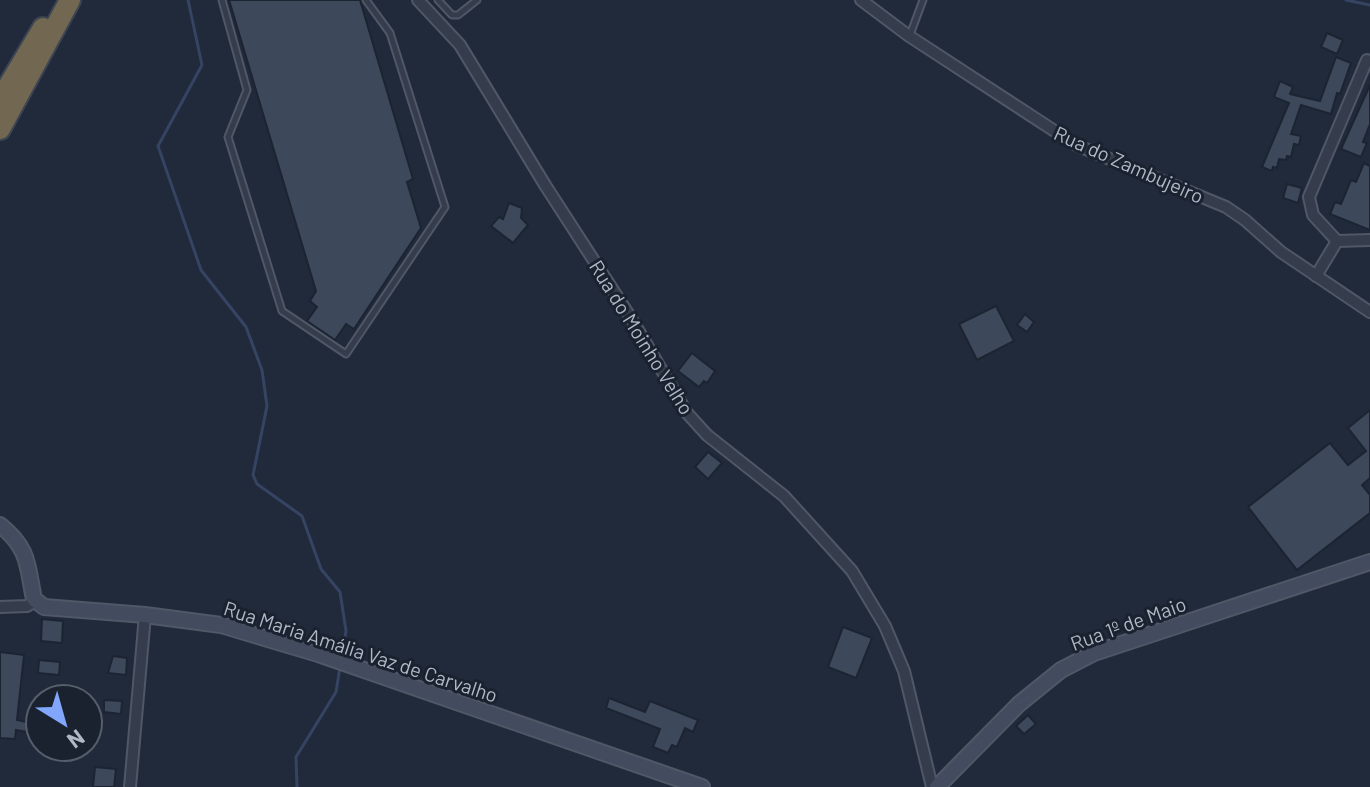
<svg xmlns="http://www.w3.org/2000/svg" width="1370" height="787" font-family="Barlow,sans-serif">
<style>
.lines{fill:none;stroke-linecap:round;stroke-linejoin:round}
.stream{stroke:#354463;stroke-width:3}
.building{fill:#3d485b;stroke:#1c2432;stroke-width:2}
.lane-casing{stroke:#505766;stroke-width:9}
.street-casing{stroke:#505766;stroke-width:14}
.secondary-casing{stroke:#505766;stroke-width:18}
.highway-casing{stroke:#3d4453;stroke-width:24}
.lane{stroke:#353c4b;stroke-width:5}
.street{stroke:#353c4b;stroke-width:10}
.secondary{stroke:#434b5e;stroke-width:14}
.highway{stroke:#726852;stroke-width:20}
.labels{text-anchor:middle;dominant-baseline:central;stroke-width:6;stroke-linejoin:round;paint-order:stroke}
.street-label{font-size:20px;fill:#b0b7c7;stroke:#1a2230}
</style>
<rect width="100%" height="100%" fill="#212a3b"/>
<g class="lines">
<!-- stream -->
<g class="stream">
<path d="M188,0l14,65 -44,81 43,124 45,57 16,43 5,36 -14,69 4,9 45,32 19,53 19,23 6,39 -4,25"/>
<path d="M1346,0l24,5"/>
<path d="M297,787l-1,-30 40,-65 4,-25"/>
</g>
</g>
<!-- building -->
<g class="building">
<path d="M229,0h131l53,179 -6,3 14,46 -67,101 -8,-5 -11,16 -28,-19 10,-14 -7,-6 6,-10z"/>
<path d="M1327,33l16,7 -6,14 -16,-7z"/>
<path d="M1336,57l15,6 -11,31 -3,-1 -6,21 -30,-9 -10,29 10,2 -2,9 -5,-1 -3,13 -4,-1 -1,4 -7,-1 -2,9 -4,-1 -1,4 -10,-4 27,-64 -15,-6 6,-16 13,6 -3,7 30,7z"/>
<path d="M1370,85v39l-7,18 4,1 -6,14 -20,-8z"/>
<path d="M1364,163l6,3v64l-40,-16 5,-12 6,2 10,-24 5,2z"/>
<path d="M1287,184l15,4 -4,15 -15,-5z"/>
<path d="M509,203l13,5 -1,10 7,7 -15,18 -22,-17 8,-9 4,2z"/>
<path d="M996,306l18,35 -37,19 -18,-36z"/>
<path d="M1025,314l9,8 -7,10 -10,-7z"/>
<path d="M692,353l23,18 -8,12 -3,-2 -5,6 -21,-16z"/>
<path d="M1370,410v68l-8,7 8,10v18l-73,57 -49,-63 82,-64 18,22 18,-14 -18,-23z"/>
<path d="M708,452l14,11 -14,16 -13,-12z"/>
<path d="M42,619l21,2 -1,22 -21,-2z"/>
<path d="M843,627l29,11 -16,40 -28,-11z"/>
<path d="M0,652l24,3 -7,65 23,5 -3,9 -21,-4 -1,9 -15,-1z"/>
<path d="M113,656l14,2 -1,17 -18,-2z"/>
<path d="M39,660l21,2 -1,13 -21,-2z"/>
<path d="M609,698l36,14 5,-11 48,19 -5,12 -8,-4 -8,19 -5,-2 -4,8 -15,-6 7,-18 -54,-21z"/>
<path d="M104,700l18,1 -1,13 -17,-2z"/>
<path d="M1028,715l8,9 -12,10 -8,-8z"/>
<path d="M95,767l21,2 -2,18h-21z"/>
</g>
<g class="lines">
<defs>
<g id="lane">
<path d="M222,0l25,90 -19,47 54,174 64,43 99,-147 -55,-174 -24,-33"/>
<path d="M438,0l14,15h6l19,-15"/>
<path d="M910,35l13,-35"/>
</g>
<g id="street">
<path d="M418,0l42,45 85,140 86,133 56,95 20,22 77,61 68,75 33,55 19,45 28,116"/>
<path d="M861,0l48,36 167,109 150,62 19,13 36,32 89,60"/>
<path d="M1337,241l33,-1"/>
<path d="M1316,276l21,-35 -24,-26 -4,-18 58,-137"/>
<path d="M0,607l27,-1 8,-5"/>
<path d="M130,787l15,-172"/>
</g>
<g id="secondary">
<path d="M0,525c30,24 27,41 34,74l10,8 101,8 76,10 97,29 384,133"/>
<path d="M937,787l82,-83 42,-34 33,-17 276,-91"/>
</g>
<g id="highway">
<path d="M0,100l43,-72"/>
<path d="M0,129l70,-129"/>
</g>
</defs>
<!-- lane casing -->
<use href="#lane" class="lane-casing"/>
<!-- street casing -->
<use href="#street" class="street-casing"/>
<!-- secondary casing -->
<use href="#secondary" class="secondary-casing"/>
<!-- highway casing -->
<use href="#highway" class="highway-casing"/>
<!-- lane -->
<use href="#lane" class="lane"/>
<!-- street -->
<use href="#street" class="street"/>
<!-- secondary -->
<use href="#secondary" class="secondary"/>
<!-- highway -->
<use href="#highway" class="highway"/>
</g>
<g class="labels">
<!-- street labels -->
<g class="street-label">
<text transform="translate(1129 164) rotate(24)">Rua do Zambujeiro</text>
<text transform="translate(642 337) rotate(58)">Rua do Moinho Velho</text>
<text transform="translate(1128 623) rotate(-20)">Rua 1º de Maio</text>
<text transform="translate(361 651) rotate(18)">Rua Maria Amália Vaz de Carvalho</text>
</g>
</g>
<!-- north arrow -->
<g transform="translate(64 723) rotate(143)"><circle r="38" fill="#1a2230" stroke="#565e6c" stroke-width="2"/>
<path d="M0-6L14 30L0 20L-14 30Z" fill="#82a6fb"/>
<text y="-12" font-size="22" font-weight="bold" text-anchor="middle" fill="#b0b7c7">N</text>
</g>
</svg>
